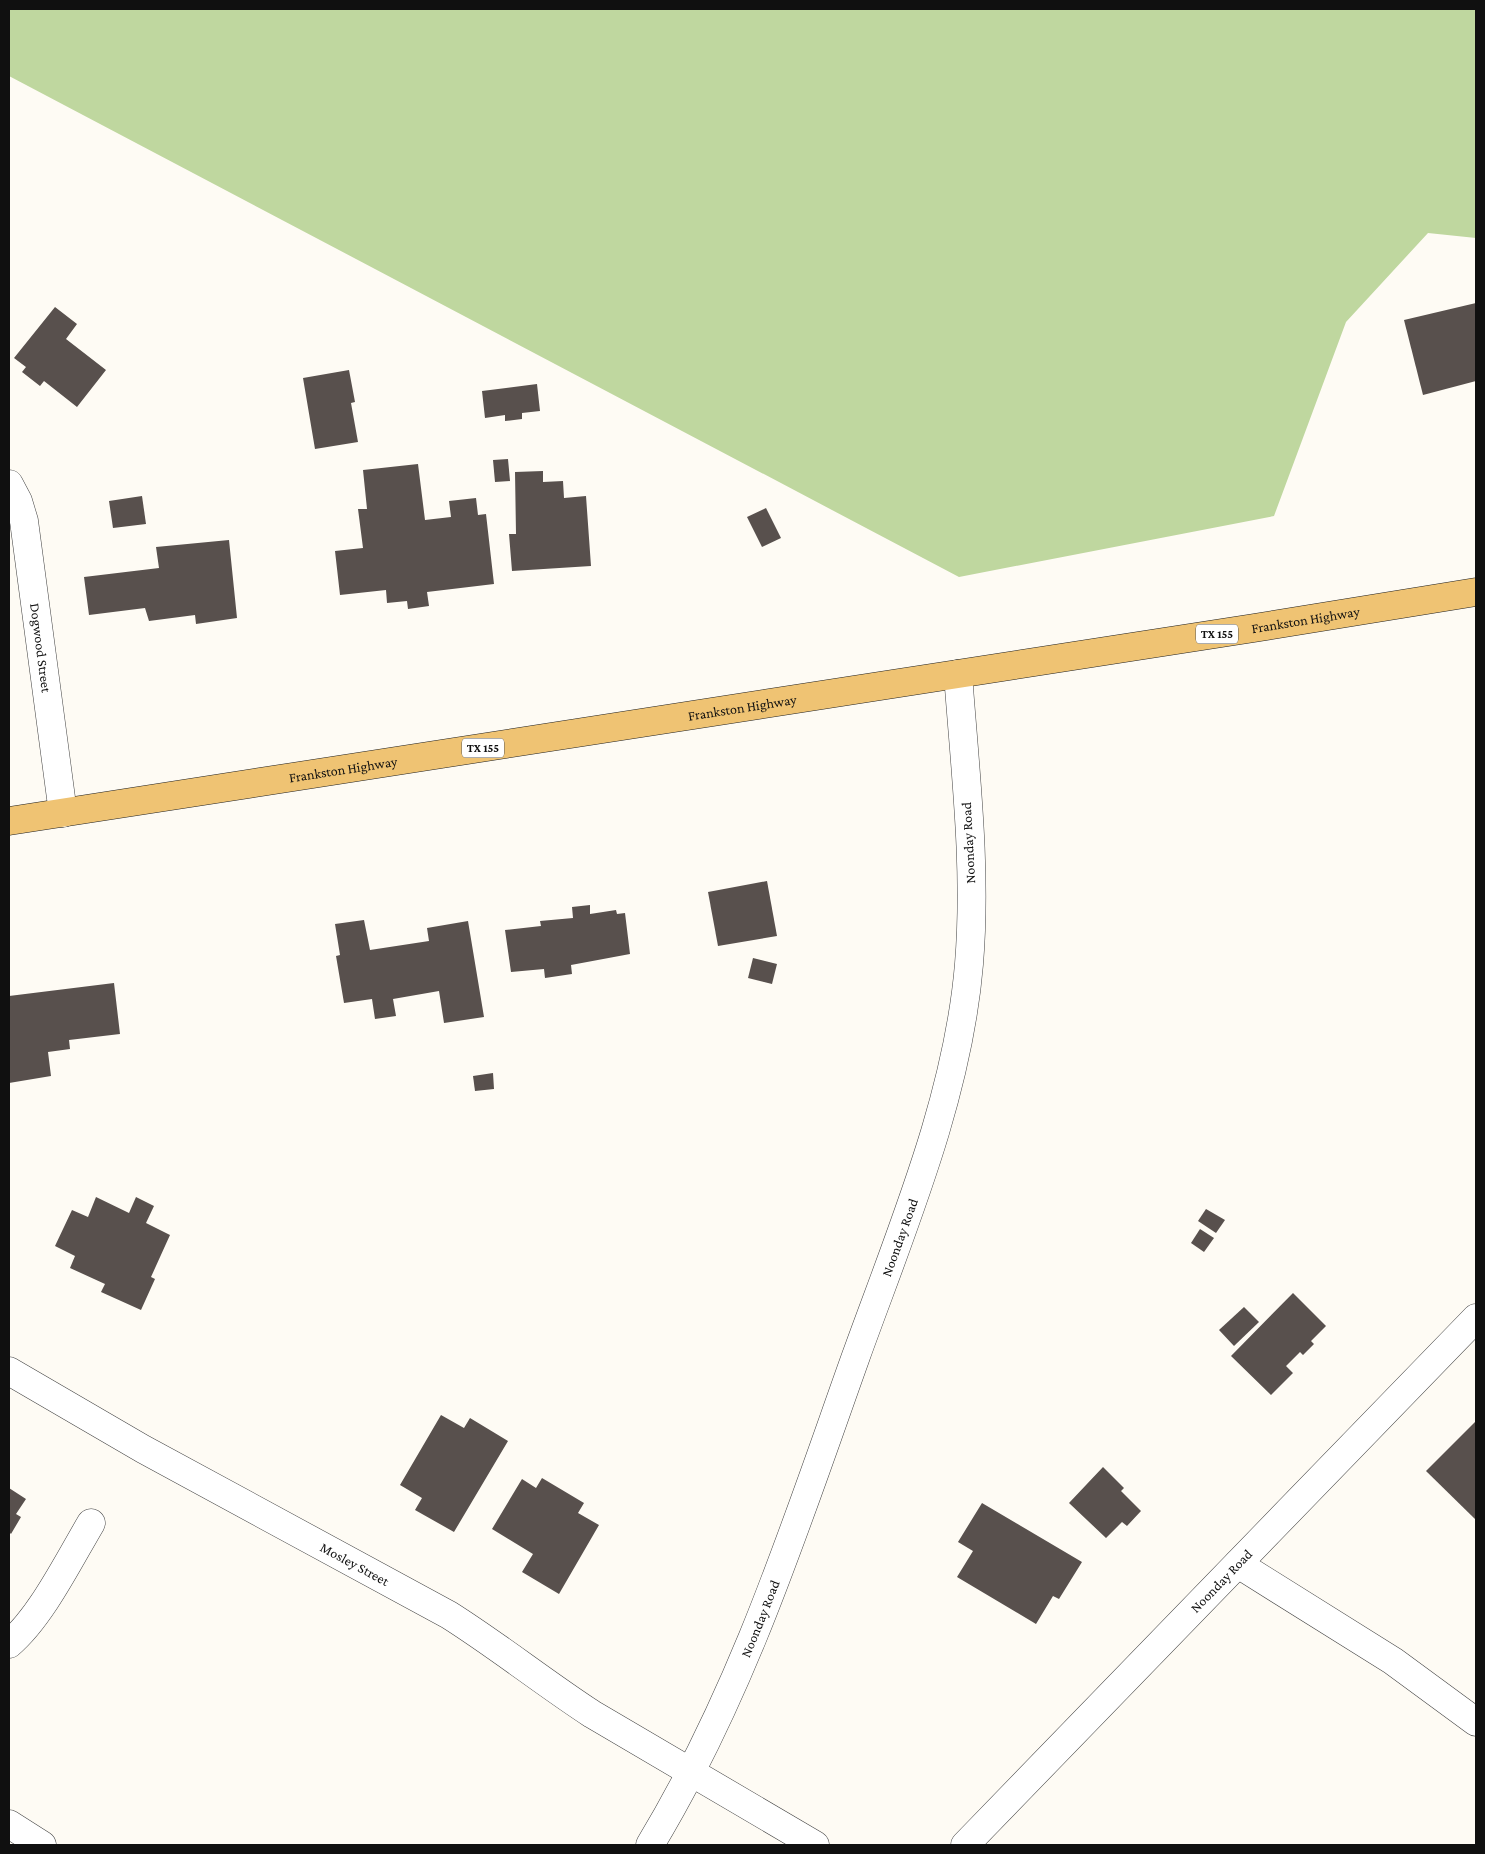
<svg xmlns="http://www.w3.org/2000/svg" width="1485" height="1854" font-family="'Crimson Pro',serif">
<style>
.forest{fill:#bfd79f}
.building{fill:#58504d}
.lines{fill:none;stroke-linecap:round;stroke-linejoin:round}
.minor-casing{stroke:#434343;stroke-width:29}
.major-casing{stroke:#212121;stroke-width:29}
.minor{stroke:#fff;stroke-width:28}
.major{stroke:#efc373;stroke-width:28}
.labels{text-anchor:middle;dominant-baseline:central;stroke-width:5;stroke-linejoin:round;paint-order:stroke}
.shield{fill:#fff;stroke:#585858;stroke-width:1}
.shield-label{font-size:12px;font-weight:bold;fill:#101010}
.street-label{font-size:14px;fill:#101010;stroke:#fff}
</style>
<rect width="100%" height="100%" fill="#fefbf4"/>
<!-- forest -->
<path class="forest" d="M9,9h1467v229l-48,-5 -82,89 -72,194 -315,61 -950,-501z"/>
<!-- building -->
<g class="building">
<path d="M1476,303v78l-53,14 -19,-75z"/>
<path d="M55,307l22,17 -11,15 40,31 -29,37 -33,-26 -4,5 -18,-14 4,-5 -12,-9z"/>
<path d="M349,370l6,32 -4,1 7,39 -43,7 -12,-71z"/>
<path d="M537,384l3,27 -18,2v6l-17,2v-6l-20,3 -3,-27z"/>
<path d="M508,459l2,22 -15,1 -2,-22z"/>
<path d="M418,464l7,56 26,-3 -2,-16 27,-3 2,17 8,-1 8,70 -67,8 2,14 -21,3 -1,-8 -20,2 -1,-13 -46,5 -5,-44 28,-3 -5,-39h9l-4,-39z"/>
<path d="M543,471v11l20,-1 1,17 22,-2 5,70 -79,5 -3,-37h7l-1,-62z"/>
<path d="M142,496l4,28 -33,4 -4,-27z"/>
<path d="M766,508l15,30 -19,9 -15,-30z"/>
<path d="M229,540l8,78 -41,6 -1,-9 -46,6 -4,-13 -56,7 -5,-38 75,-9 -3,-21z"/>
<path d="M767,881l10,55 -59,10 -10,-54z"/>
<path d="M590,905v9l26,-4 1,4 8,-1 5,41 -59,11 1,9 -27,4 -1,-9 -33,3 -6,-42 36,-4 -1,-5 33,-3 -1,-11z"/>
<path d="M364,920l6,30 59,-9 -2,-13 41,-7 16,96 -40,6 -5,-32 -46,8 3,17 -21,3 -3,-20 -28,4 -8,-47 4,-1 -5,-31z"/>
<path d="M753,958l24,6 -5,20 -24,-6z"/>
<path d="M114,983l6,51 -51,6 1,9 -22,3 3,24 -42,7v-87z"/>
<path d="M493,1073l1,16 -19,2 -2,-15z"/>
<path d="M96,1197l33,16 7,-16 18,9 -8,17 24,12 -19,42 4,2 -14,31 -40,-18 4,-8 -35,-16 5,-12 -20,-10 17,-36 16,7z"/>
<path d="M1206,1209l19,11 -9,13 -18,-12z"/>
<path d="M1200,1229l14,9 -10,14 -13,-9z"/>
<path d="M1293,1293l33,33 -15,15 3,3 -11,11 -3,-3 -14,14 7,7 -22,22 -40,-39z"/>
<path d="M1244,1307l15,15 -25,24 -15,-16z"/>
<path d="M441,1415l23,13 6,-10 38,23 -54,91 -39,-22 7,-12 -22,-13z"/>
<path d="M1476,1421v99l-50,-49z"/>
<path d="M1103,1467l21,21 -3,3 20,20 -14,15 -5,-4 -16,16 -37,-35z"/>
<path d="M542,1478l42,25 -6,10 21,12 -40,69 -37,-22 11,-18 -41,-25 30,-50 14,9z"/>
<path d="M9,1488l17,11 -10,15 5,3 -10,17 -2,-2z"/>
<path d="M982,1503l100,59 -23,37 -6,-3 -17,28 -79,-47 16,-26 -15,-9z"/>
</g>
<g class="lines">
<defs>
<g id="minor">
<path id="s1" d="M9,484l9,17 6,20 39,292"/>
<path id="s2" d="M9,1371l134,78 306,166c49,31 94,67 143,99l223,131"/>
<path d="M1238,1564l155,97 83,61"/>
<path d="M9,1644c32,-27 60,-84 82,-121"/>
<path d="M9,1824l33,21"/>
<path id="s3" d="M650,1845c93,-154 146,-321 206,-489 45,-125 102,-258 113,-392 8,-96 -4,-194 -11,-290"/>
<path id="s4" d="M965,1845l511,-527"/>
</g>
<g id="major">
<path id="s5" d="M9,821l1245,-193 222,-36"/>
</g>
</defs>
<!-- minor casing -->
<use href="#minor" class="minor-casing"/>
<!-- major casing -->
<use href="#major" class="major-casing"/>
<!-- minor -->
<use href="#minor" class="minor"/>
<!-- major -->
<use href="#major" class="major"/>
</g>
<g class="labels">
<!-- shield labels -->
<g class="shield">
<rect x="1196" y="624.5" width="42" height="19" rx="4"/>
<rect x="462" y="738.5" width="42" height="19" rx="4"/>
</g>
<g class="shield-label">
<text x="1217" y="634">TX 155</text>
<text x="483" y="748">TX 155</text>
</g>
<!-- street labels -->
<g class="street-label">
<text stroke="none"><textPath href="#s5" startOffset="1312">Frankston Highway</textPath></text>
<text stroke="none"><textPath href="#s1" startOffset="168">Dogwood Street</textPath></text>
<text stroke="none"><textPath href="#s5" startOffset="742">Frankston Highway</textPath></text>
<text stroke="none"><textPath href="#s5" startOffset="338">Frankston Highway</textPath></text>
<text transform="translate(968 843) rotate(-93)">Noonday Road</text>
<text stroke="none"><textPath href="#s3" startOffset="658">Noonday Road</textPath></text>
<text stroke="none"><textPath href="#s2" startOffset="396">Mosley Street</textPath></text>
<text stroke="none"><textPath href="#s4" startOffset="368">Noonday Road</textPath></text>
<text stroke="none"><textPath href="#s3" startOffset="252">Noonday Road</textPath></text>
</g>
</g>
<!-- border -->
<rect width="1485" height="1854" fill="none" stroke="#101010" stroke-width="20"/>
</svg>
